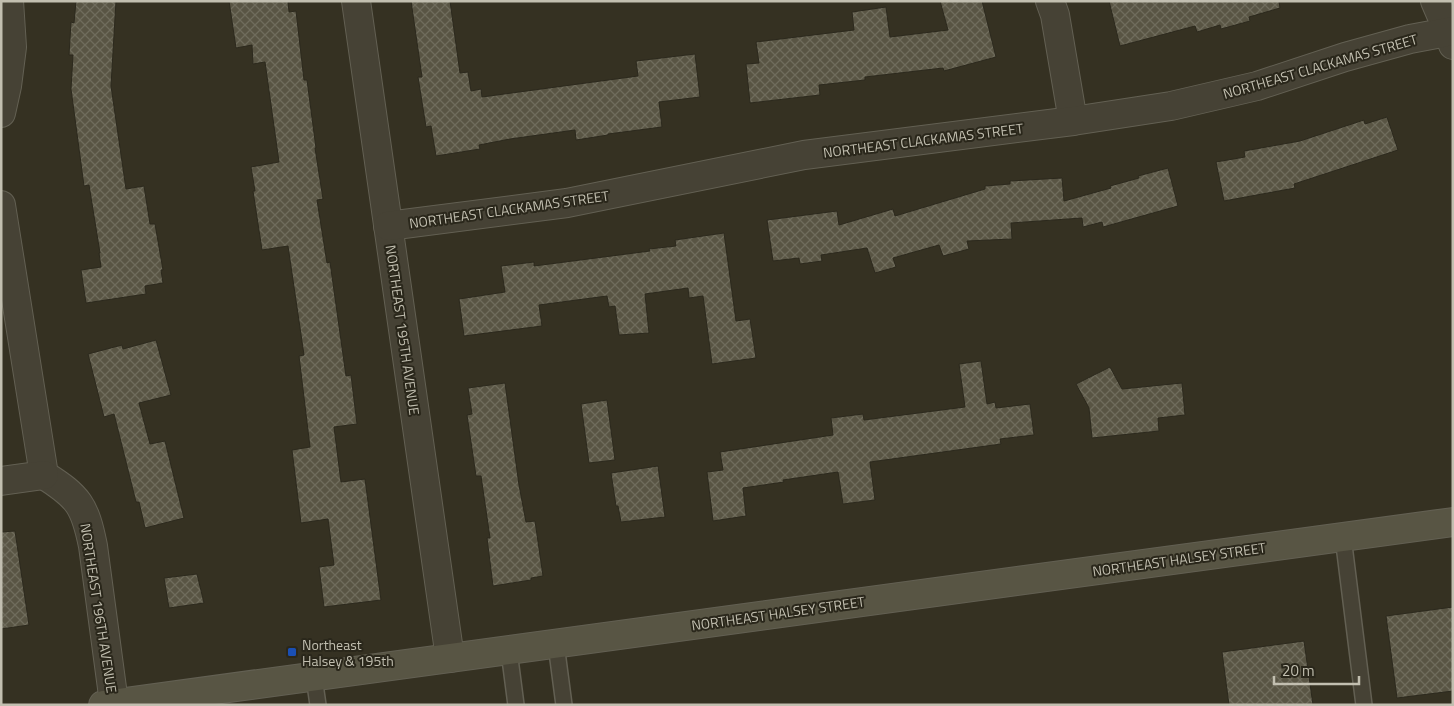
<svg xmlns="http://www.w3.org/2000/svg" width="1454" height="706" font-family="'Titillium Web',sans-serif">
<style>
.building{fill:url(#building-cross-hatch);stroke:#2c291d}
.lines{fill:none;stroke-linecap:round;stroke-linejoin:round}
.lane-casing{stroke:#636053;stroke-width:18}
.street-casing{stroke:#636053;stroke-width:30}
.secondary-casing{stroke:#636053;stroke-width:30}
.lane{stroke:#464235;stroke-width:15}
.street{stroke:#464235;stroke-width:28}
.secondary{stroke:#585544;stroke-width:28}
.transit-dot{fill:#1a4fb4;stroke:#2a271b;stroke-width:2}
.labels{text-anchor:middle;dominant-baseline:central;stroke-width:4;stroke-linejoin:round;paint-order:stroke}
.street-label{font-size:14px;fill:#c2bfb0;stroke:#2a271b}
.poi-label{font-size:14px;fill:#c2bfb0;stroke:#2a271b;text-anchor:start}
</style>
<defs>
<pattern id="building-cross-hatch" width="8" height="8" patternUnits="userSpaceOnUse" patternTransform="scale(1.25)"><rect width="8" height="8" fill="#595544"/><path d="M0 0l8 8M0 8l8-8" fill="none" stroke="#6f6c5c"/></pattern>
</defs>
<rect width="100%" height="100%" fill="#353122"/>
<!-- building -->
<g class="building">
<path d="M76,1h40l-5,85 15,103 18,-3 6,38h5l8,46h-2l2,13 -18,3 1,8 -60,9 -5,-33 20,-3 -2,-14h1l-11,-68 -5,1 -13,-97 2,-34h-4l2,-33 3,1z"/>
<path d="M229,1h59l1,11 7,-1 8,69h3l9,68h-1l8,51 -6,1 10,63 3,-1 16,114 5,-1 6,49 -23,3 7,55 24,-3 16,121 -57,7 -5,-40 15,-2 -6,-46 -27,4 -9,-73 18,-3 -11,-91 5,-1 -16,-109 -26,4 -9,-59h2l-4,-24 28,-5 -14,-100 -12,2 -1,-19 -16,3z"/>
<path d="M411,1h39l10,72 8,-1 3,19 10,-2 1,8 156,-21 -2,-15 59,-7 5,43 -41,5 3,25 -54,7v1l-32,5 -1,-10 -65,9 -31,6 1,4 -44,7 -5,-30 -5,1 -8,-50h4z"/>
<path d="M940,1h42l14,56 -52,14 -1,-3 -78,9v3l-46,5 1,10 -70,8 -4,-39 13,-1 -3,-21 98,-12 -2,-18 34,-5 4,30 58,-7z"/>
<path d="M1109,1h170l1,7 -31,9 1,4 -29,8 -1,-4 -23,7 -2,-6 -75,20z"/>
<path d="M1387,117l11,33 -104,34 1,4 -71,13 -8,-39 29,-5 -1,-6 56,-10 64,-21 1,4z"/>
<path d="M1168,168l10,38 -75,21 -1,-5 -19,5 -1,-9 -71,5 1,16 -45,2 2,8 -26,7 -4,-11 -46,13 3,9 -21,6 -8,-25 -46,7 1,6 -22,3 -1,-6 -26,3 -6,-41 70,-9 2,14 54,-16 2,7 90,-27v-3l25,-2v-3l52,-3 2,23 47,-13 -1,-2 29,-8 -1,-2z"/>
<path d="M724,233l12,88 14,-2 6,39 -44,6 -9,-68 -14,2 -1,-10 -43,6 4,39 -30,2 -4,-29 -6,1 -2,-11 -68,9 3,21 -78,10 -5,-37 46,-7 -4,-26 33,-4v4l116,-15 -1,-2 27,-3 -1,-6z"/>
<path d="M156,340l15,55 -32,8 11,41 15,-3 19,77 -39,10 -6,-26h-3l-22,-88 -10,3 -16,-63 34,-9 1,4z"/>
<path d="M981,361l6,43 8,-2 1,6 34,-4 4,31 -34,4 1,5 -131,18 5,38 -32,4 -5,-32 -55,8 1,2 -41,6 3,28 -33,5 -6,-49 16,-2 -3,-18 113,-17 -2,-17 32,-4 1,6 101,-13 -6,-43z"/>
<path d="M1110,367l12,22 60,-6 3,32 -27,3 1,13 -67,7 -3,-30 -13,-24z"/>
<path d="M505,383l14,102 7,37 9,-1 8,55 -12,2v2l-38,6 -6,-48h3l-9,-62h-5l-9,-61 5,-1 -4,-26z"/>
<path d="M607,400l8,60 -26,3 -8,-59z"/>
<path d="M658,466l7,51 -44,5 -3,-16h-2l-5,-33z"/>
<path d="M15,531l14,94 -28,4v-97z"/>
<path d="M197,574l7,29 -35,5 -5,-30z"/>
<path d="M1453,607v84l-56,7 -11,-82z"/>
<path d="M1304,641l9,64h-84l-7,-53z"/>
</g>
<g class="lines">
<defs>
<g id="lane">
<path d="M1343,537l21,168"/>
<path d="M556,644l8,61"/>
<path d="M509,651l7,54"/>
<path d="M314,677l4,28"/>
</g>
<g id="street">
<path d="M356,1l94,657"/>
<path d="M1050,1l5,14 18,106"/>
<path d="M1435,1l13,30 5,14"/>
<path d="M1,113l6,-27 5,-39 -3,-46"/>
<path d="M1,205l43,270c35,22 41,31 49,71l21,157"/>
<path d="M388,226l179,-23 237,-48 269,-34 98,-15 86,-20 88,-29 65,-18 43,-8"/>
<path d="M1,481l43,-6"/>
</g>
<path id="secondary" d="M103,705l1350,-183"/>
</defs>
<!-- lane casing -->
<use href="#lane" class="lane-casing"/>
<!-- street casing -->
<use href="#street" class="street-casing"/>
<!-- secondary casing -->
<use href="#secondary" class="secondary-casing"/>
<!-- lane -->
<use href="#lane" class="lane"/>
<!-- street -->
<use href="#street" class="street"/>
<!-- secondary -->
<use href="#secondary" class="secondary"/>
</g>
<!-- markers -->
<rect class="transit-dot" x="287" y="647" width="10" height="10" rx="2.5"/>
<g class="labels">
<!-- street labels -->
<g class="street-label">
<text transform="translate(1320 66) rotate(-16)">NORTHEAST CLACKAMAS STREET</text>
<text transform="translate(923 140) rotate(-7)">NORTHEAST CLACKAMAS STREET</text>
<text transform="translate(509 209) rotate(-8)">NORTHEAST CLACKAMAS STREET</text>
<text transform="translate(403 330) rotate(82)">NORTHEAST 195TH AVENUE</text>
<text transform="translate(1179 559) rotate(-8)">NORTHEAST HALSEY STREET</text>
<text transform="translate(99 608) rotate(81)">NORTHEAST 196TH AVENUE</text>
<text transform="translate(778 613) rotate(-8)">NORTHEAST HALSEY STREET</text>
</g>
<!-- poi labels -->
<g class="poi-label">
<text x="302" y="644">Northeast<tspan x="302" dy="16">Halsey &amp; 195th</tspan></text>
</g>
</g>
<!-- border -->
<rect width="1454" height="706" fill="none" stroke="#c2bfb0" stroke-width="5"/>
<!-- scale -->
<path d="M1274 676v8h85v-8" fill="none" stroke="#c2bfb0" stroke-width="2.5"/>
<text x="1282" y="676" font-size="15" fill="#c2bfb0" stroke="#2a271b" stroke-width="4" paint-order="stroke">20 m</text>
</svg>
